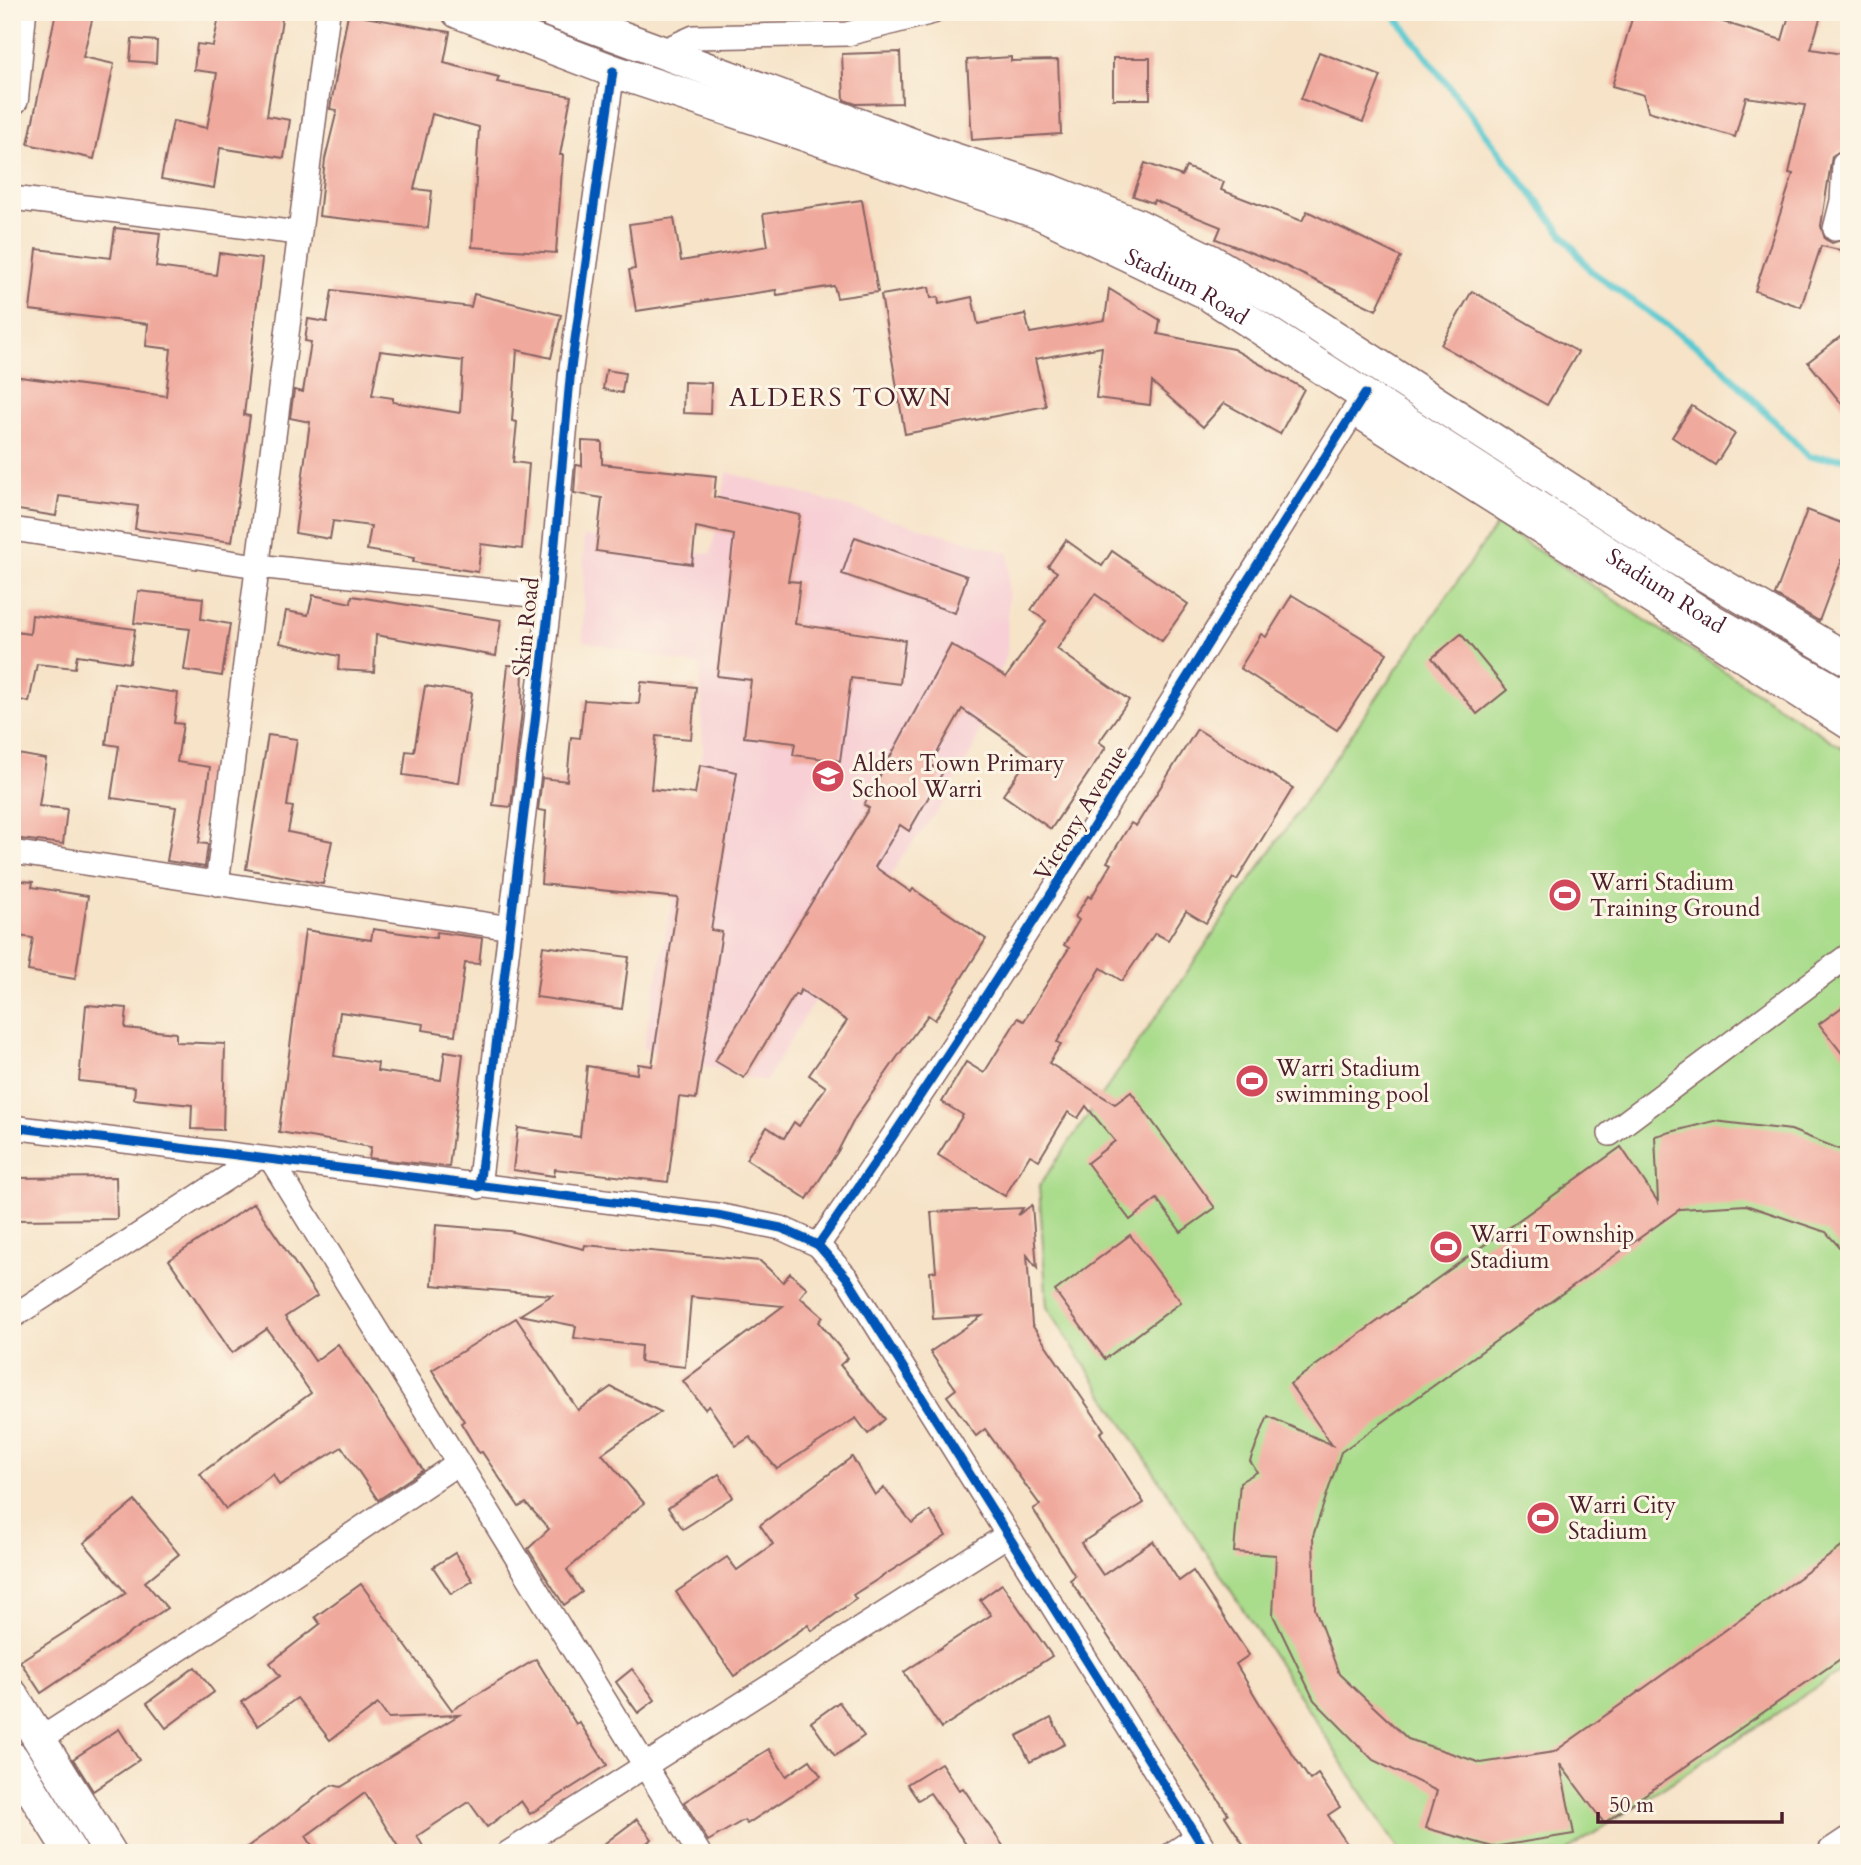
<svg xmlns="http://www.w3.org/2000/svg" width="1861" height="1865" font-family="Cardo,serif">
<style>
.built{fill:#f7cfd4}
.green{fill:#a9dc8b;stroke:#7a7e5b;stroke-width:2}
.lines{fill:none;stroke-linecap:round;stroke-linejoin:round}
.stream{stroke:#5cc9d0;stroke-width:7}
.building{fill:#f0a99d;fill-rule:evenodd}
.minor-casing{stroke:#866462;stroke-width:26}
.secondary-casing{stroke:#866462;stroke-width:35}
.minor{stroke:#fff;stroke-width:23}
.secondary{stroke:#fff;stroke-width:32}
.cycleway-casing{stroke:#fcf5e5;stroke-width:13}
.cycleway{stroke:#0057b8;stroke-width:9}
.labels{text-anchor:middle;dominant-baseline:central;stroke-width:6;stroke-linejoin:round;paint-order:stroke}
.street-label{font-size:23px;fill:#4a1f2b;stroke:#fcf5e5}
.poi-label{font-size:23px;fill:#4a1f2b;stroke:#fcf5e5;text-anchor:start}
.quarter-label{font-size:26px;letter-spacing:2px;fill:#4a1f2b;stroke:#fcf5e5}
</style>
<rect width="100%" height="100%" fill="#fcf5e5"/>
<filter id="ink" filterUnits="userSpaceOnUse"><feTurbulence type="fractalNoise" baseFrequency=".0143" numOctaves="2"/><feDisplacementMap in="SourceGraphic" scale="14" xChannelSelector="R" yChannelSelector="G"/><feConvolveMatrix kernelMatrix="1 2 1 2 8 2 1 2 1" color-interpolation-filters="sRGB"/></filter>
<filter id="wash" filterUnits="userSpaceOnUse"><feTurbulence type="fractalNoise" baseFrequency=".00686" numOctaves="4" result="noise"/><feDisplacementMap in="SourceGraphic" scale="28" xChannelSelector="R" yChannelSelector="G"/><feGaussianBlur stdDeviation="1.57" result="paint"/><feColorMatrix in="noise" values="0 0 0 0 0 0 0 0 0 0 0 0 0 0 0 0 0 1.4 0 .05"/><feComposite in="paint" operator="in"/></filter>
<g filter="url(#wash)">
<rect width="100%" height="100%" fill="#f6e3c8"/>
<!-- built -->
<path class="built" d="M727,472l282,81 -2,98 -33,96 -30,55 -40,52 -139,228 -122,-33 60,-299 -3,-84 -117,-25 1,-105 127,18z"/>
<!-- green -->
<path class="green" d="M1497,524l352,228v914l-285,187h-163l-354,-546 -8,-121z"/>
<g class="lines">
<!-- stream -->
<path class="stream" d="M1392,12l199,259 122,87 96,99 40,1"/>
</g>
<g id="blocks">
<!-- building -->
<g class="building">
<path d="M56,12h38l-11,45 31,7 -20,95 -66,-15z"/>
<path d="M220,12h63l-16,104 23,4 -6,38 -64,-10 -6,40 -53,-9 12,-58 34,7 10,-55 -23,-3 3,-26 16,2z"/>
<path d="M1634,12h56l92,28 8,-28h32l-11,37 38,6v96h-9l-8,5 -11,70 4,13 7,4 13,-4 4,-7v20l-28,-6 -20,61 -46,-16 38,-117 -4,-1 16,-68 -59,-8 -11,40 -87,-26 -4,-16 -32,-9z"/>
<path d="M348,14l102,18 -6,31 55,14 -2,5 74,14 -11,59h3l-7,98 -84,-6 7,-120 -47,-13 -18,75 18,2 -4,37 -109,-12 6,-57 12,-49 -7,-1z"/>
<path d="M132,39l25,2 -1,22 -26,-2z"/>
<path d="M900,52l2,51 -46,1 -12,-4 -2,-46z"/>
<path d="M1319,52l62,24 -18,46 -62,-23z"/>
<path d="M1011,57v4l47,-1 3,74 -89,6 -5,-80z"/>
<rect x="1113" y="58" width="37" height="41"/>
<path d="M1145,163l37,13 4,-9 38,15 -3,8 81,31 5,-10 94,46 -25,53 -93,-45 -67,-26 5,-12 -67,-27 -1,3 -20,-7z"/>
<path d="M862,200l16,92 -41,6 -3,-12 -57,9 -1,-5 -140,21 -7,-41 6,-1 -6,-45 45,-6 7,43 87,-15 -5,-32z"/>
<path d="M115,228l45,5 -4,34 60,8 3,-22 43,6 -18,156 6,1 -18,126 -97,-13 3,-23 -79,-10 -3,20 -44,-7v-133l154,20 5,-47 -25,-3 2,-22 -118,-14 7,-61 74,9z"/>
<path d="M929,287l2,11 7,-1 1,7 33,-7 6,27 47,-10 5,19 75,-13 4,-31 51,31 -2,14 75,15 71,40 -24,45 -56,-31 -21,24 -51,-45 -2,23 -54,-7 6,-51 -67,12 11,47 -141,28 -24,-139z"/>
<path d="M332,290l139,17 3,-13 87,21 -10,43 -34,-8 -5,71 5,1 -4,40 16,2 -7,85 -41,-5 -3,28 -65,-10 1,-4 -47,-8 4,-24 -38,-5 -3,18 -35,-6 15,-111 -20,-4 4,-28 9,2 8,-50 -6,-1 3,-22 19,3zM380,351l83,10 -3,52 -67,-11v-4l-21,-3z"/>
<path d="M1472,291l106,61 -31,53 -106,-60z"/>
<path d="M1849,330v83l-41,-51z"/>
<path d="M606,370l19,3 -3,20 -19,-4z"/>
<path d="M684,382l27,1 -1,31 -27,-1z"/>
<path d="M1692,406l43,28 -20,31 -43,-28z"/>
<path d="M582,441l20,1v22l114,12 -2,21 86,18 -12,66 12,1 -5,42 110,16 -5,44 -49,-6 -11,83 -47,-6 2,-12 -51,-6 7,-57 -34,-4 17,-141 -38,-8 -4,37 -96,-13 6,-53 -28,-5 2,-28 6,1z"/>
<path d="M1807,510l42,16v15l-30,80 -44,-26z"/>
<path d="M855,537l112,39 -12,37 -113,-39z"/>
<path d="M1066,540l36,26 10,-15 76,53 -26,37 -67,-47 -38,55 72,51 -30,42 7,5 -55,82 -48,-34 27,-39 -68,-47 -32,56 13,7 -34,59 -9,-6 -25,42 36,25 2,-3 73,50 -51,81 -7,-5 -30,41 -43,62 -17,33 -31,48 -61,-40 21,-32 17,11 10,-16 5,4 27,-39 -17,-12 38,-54 -46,-31 -3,5 -3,-1 -51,84 -29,-17 154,-253 -5,-3 87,-160 55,32 40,-56 -15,-11 26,-38 -9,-6z"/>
<path d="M138,591l65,7 -2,21 29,5 -8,52 -38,-6 6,-41 -56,-6z"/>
<path d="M313,595l38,8 1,-7 149,24 -5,36 -120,-21 -2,37 -36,-2 1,-14 -59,-13 6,-32 22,4z"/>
<path d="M1292,595l95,58 -50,77 -97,-62 21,-34 5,3z"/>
<path d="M32,615l103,14 -5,34 -53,-8 -2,13 -38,-4 -8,38 -17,-4 3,-66 15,2z"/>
<path d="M1461,634l46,56 -30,24 -45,-56z"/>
<path d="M508,665l15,1 -1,44 -11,97 -18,-2z"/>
<path d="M641,682l55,5 -5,52 -35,-3 -5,53 44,5 5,-29 37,7 -26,158 11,2 -26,167 -17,-2 -11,85 -113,-13 -1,7 -41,-6 5,-42 62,9 7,-71 50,8 1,-10 14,2 26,-168 -137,-14 5,-73 -8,-1 4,-32 25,3 4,-44 9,1 4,-38 55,4z"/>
<path d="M114,683l64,10 -4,30 9,1 -6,38 33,5 -11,76 9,1 -3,23 -38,-6 9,-54 -65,-9 8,-52 -13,-2z"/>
<path d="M425,686l47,7 -13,90 -56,-8 3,-24 8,1z"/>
<path d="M1197,729l96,59 -56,92 -4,-2 -27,45 -20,-12 -18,29 -13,-7 -33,48 -21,-13 -44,74 4,2 -12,19 66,41 16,-12 84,116 -34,24 -24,-33 -27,21 -43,-57 28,-22 -29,-35 -8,12 -10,-6 -29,48 -9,-5 -25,41 -67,-41 25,-40 -21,-13 24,-40 18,11 34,-55 6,3 45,-73 -5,-3 15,-25 -4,-3 13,-21 3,2 20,-34 -4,-2 24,-39 5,3z"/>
<path d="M268,735l29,4 -10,67 6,1 -5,25 44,9 -9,43 -77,-15z"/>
<path d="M12,753l34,6 -7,47 28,3 -4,35 -51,-6z"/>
<path d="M12,880l21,2 -1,5 56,9 -13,83 -47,-8 5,-33 -21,-3z"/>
<path d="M373,929l63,9 1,-6 45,6 -3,26 -14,-1 -10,72 -32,-5 1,-6 -84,-12 -6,44 44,7 -1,8 64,9 4,-29 18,3 -14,113 -80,-9 2,-11 -92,-15 26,-202 66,10z"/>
<path d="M543,946l86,11 -7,52 -86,-12z"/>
<path d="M1849,1002v60l-30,-38z"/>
<path d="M86,1005l41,3 -2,20 51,5v9l49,2 -2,86 -32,-1 1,-24 -58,-6 1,-12 -56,-6z"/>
<path d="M1714,1121l77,9 58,23v105l-23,-26 -80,-27 -66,4 -339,243 -28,84 2,73 24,65 69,65 73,24 73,-11 295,-210v111l-245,170 -44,-59 14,70 -81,13 -67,-19 11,-37 -64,-31 -59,-60 -41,-85 3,-60 -42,-3 6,-70 17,-10 -7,-11 18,-45 64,29 -42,-61 331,-237 37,55 -3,-66z"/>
<path d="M116,1177l1,42 -105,1v-42z"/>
<path d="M254,1203l63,93 -32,21 30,44 23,-17 85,126 -45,30 -36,-53 -63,38 -6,-11 -47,35 -26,-35 111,-81 -44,-64 -35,24 -63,-93z"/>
<path d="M1032,1205l5,63 -10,-13 5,70 72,105 -4,3 44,70 -63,40 22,32 50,-34 26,40 14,-10 56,84 -13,9 31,52 43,64 8,-6 22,33 -12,8 25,38h-104l-24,-37 3,-2 -158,-234 5,-4 -42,-67 7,-4 -55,-76 -9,7 -29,-40 9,-7 -26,-37 52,-36 -49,3 -3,-47 6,-1 -5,-59 92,-4 -5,7z"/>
<path d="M436,1225l73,6 75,18 1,-4 175,16 23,21 7,-9 17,15 -7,9 23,20 -4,5 29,36 -8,7 45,54 -17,15 -12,-16 -79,51 -27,-32 -14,9 -27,-40 -4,3 -22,-28 100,-75 -92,-9 -6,70 -45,-5 1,-16 -67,-8 2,-12 -56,-11 32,-20 -120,-10z"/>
<path d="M1130,1235l51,67 -76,57 -50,-68z"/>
<path d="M516,1318l62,92 33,-23 50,25 -59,42 42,49 -77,67 15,22 -18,13 -36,-56 21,-20 -23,-26 -7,4 -37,-55 -3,1 -18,-30 3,-2 -32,-51z"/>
<path d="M852,1457l23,38 9,-7 28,35 18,-12 16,25 -93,59 3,4 -44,32 -4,-6 -74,51 -58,-84 51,-35 10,13 36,-26 -13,-19z"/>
<path d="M719,1474l14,23 -50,32 -15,-21z"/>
<path d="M135,1501l44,53 -34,28 22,26 -126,85 -21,-32 106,-68 -42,-50z"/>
<path d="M455,1553l18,28 -22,13 -18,-27z"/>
<path d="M361,1584l91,126 84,-51 40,65 3,-2 28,43 -77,49 -9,-13 -34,26 -18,-25 -52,34 10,17h-25l-37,-60 -59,43 11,17h-78l93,-68 9,2 118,-72 -71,3 -10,-14 -48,36 -33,-42 -39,28 -16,-24 38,-26 -10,-13 50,-39 -5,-7z"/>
<path d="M1002,1584l50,72 -111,72 -37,-56 87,-57 -11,-15z"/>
<path d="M195,1667l19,25 -48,36 -19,-25z"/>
<path d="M632,1669l23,31 -17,13 -22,-31z"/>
<path d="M839,1702l25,34 -29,20 -24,-34z"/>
<path d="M1051,1718l14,26 -35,18 -13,-26z"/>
<path d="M119,1729l20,31 -46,31 -20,-32z"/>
<path d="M769,1749l17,27 24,-16 11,16 -74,48 -3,-4 -36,21 -24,-39z"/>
<path d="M941,1763l18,27 4,-2 45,65h-36l-42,-60 -12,7 -11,-16z"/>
<path d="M637,1819l15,20 -19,14h-41z"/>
</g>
</g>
</g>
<g filter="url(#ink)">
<use href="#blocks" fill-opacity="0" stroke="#866462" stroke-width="2"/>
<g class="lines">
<defs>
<g id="minor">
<path d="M660,52l34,-15 153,-3 86,-22"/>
<path d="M12,198l286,35"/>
<path d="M1835,229l7,-28 2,-37 5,1"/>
<path d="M1353,413l496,315"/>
<path d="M12,529l245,37 293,31"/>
<path d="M12,852l499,76"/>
<path d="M217,884l111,-872"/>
<path d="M12,1127l705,88 64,13 37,17 29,33 360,575"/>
<path d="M1610,1134l239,-179"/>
<path d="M272,1161l427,692"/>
<path d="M479,1187l71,-590 21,-229 42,-297"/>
<path d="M818,1245c194,-276 365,-566 547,-851"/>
<path d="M12,1317l244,-158"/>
<path d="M39,1740l207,-134 212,-143"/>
<path d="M508,1853l498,-317"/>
<path d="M1173,1853l24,-16"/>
</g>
<g id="secondary">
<path id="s1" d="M458,12l155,59 427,142 163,78 510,330 136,78"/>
<path d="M553,12l385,142 116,38 81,32 76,37 76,45 387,251 175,103"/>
<path d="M12,99l8,-87"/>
<path d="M12,1695l98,158"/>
<path d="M12,1758l59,95"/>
<path d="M1834,1853l15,-10"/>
</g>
</defs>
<!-- minor casing -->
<use href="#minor" class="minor-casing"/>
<!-- secondary casing -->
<use href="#secondary" class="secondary-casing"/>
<!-- minor -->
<use href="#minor" class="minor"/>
<!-- secondary -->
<use href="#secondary" class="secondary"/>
<defs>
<g id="cycleway">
<path d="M12,1127l705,88 64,13 37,17 29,33 360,575"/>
<path d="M479,1187l71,-590 21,-229 42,-297"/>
<path d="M818,1245c194,-276 365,-566 547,-851"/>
</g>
</defs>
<!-- cycleway casing -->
<use href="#cycleway" class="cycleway-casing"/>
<!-- cycleway -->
<use href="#cycleway" class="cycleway"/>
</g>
</g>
<!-- icons -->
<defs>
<symbol id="school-disc" viewBox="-11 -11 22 22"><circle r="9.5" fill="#d1495b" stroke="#fcf5e5"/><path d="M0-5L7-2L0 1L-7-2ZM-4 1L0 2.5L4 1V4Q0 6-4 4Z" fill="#fff"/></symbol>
<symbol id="stadium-disc" viewBox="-11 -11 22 22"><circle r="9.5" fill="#d1495b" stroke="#fcf5e5"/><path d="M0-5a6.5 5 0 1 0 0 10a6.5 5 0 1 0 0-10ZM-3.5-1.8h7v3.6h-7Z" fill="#fff"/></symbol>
</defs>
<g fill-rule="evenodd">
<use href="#school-disc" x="809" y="757" width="38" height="38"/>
<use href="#stadium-disc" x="1546" y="876" width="38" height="38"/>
<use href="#stadium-disc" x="1233" y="1062" width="38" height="38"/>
<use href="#stadium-disc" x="1427" y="1228" width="38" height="38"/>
<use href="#stadium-disc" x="1524" y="1499" width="38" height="38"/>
</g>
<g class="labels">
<!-- street labels -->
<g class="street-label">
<text stroke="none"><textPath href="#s1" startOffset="780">Stadium Road</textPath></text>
<text stroke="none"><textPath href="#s1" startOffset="1348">Stadium Road</textPath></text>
<text transform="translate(526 627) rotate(-84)">Skin Road</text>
<text transform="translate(1081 813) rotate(-58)">Victory Avenue</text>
</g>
<!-- poi labels -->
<g class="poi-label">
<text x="852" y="763">Alders Town Primary<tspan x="852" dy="26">School Warri</tspan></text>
<text x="1590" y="882">Warri Stadium<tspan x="1590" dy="26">Training Ground</tspan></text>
<text x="1276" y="1068">Warri Stadium<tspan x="1276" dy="26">swimming pool</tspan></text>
<text x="1470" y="1234">Warri Township<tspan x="1470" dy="26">Stadium</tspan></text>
<text x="1568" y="1505">Warri City<tspan x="1568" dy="26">Stadium</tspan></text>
</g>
<!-- quarter labels -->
<g class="quarter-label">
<text x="841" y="397">ALDERS TOWN</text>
</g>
</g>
<!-- margin -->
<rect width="1861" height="1865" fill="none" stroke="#fcf5e5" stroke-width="42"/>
<!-- scale -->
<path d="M1598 1812v10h184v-10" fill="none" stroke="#4a1f2b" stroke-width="3.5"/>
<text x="1609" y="1812" font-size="21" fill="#4a1f2b" stroke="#fcf5e5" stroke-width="5" paint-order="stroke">50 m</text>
</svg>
